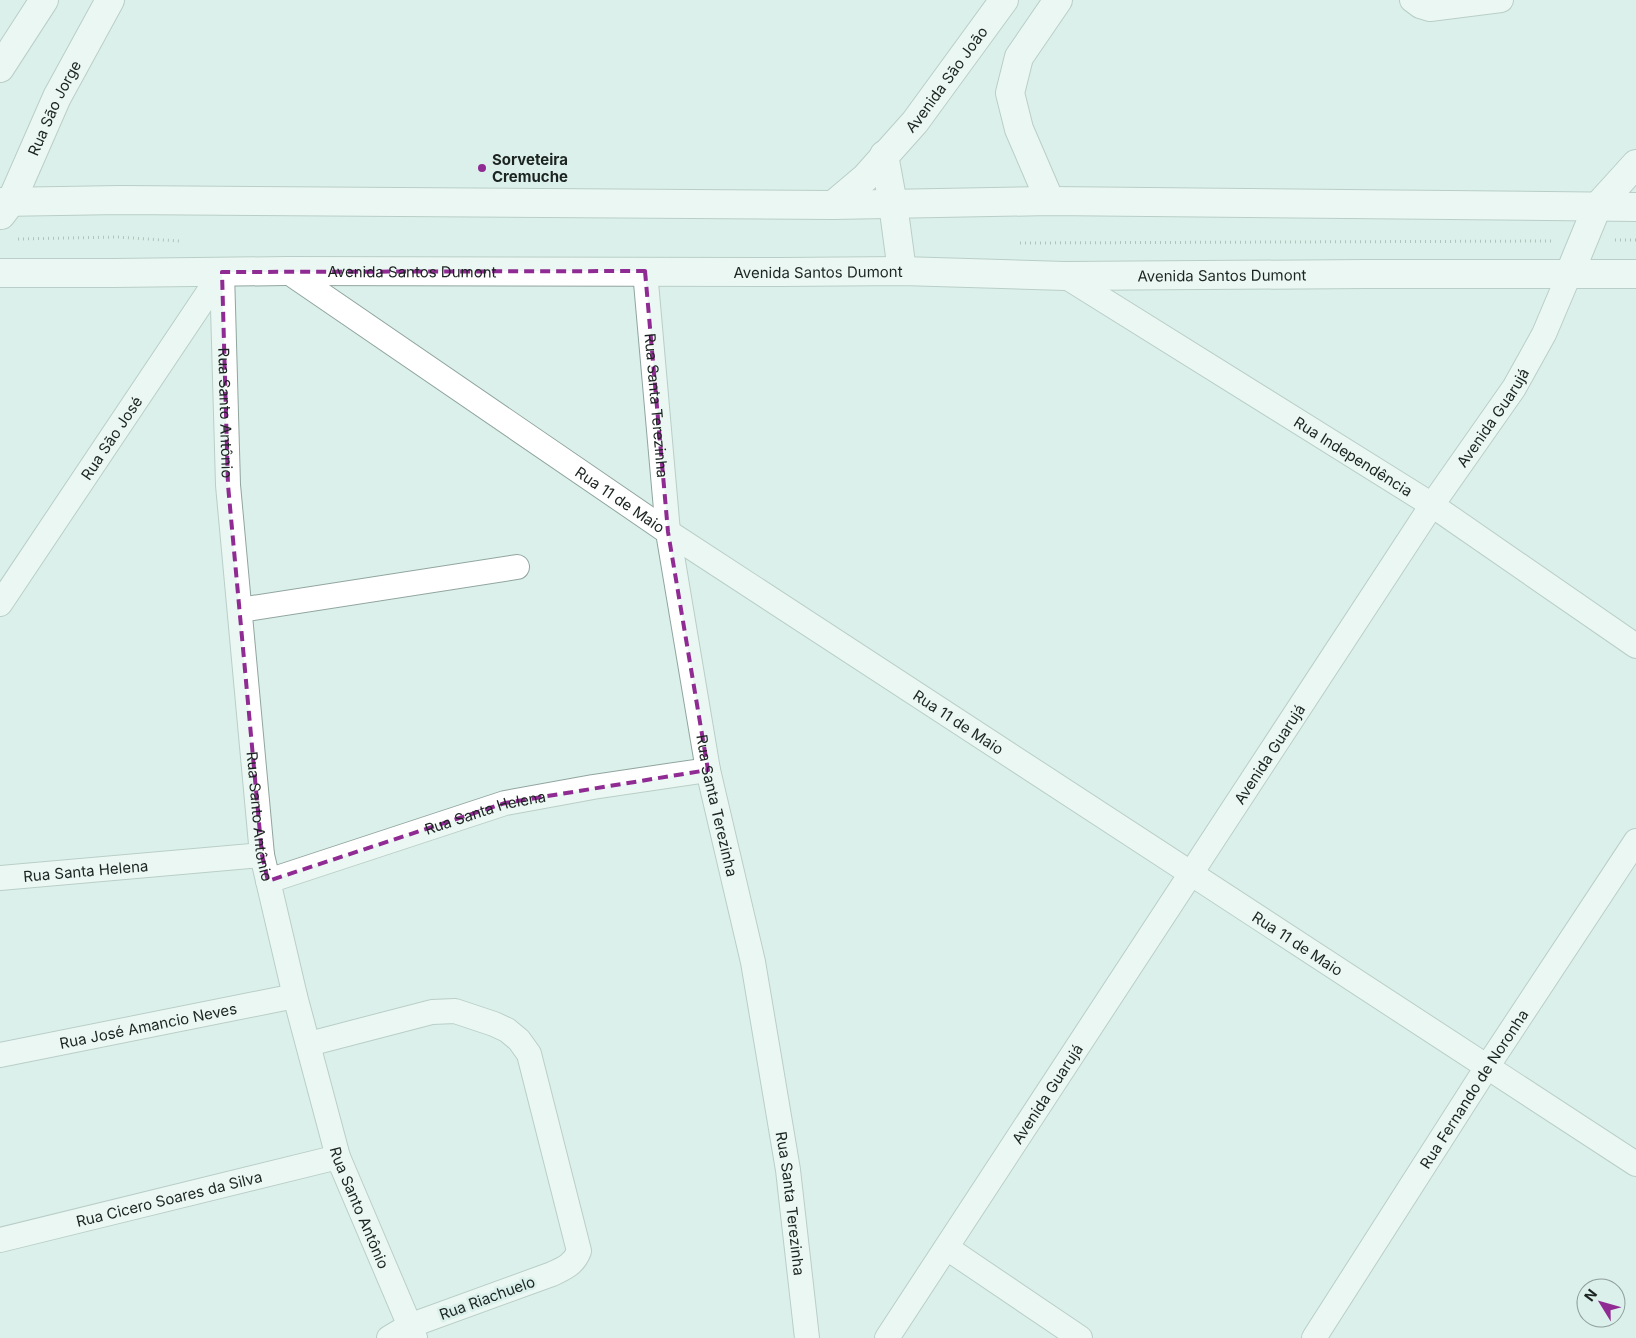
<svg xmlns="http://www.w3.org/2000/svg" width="1636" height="1338" font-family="Inter,sans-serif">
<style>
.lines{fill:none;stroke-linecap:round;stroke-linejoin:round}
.street-casing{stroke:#91a59f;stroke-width:26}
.secondary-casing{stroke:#91a59f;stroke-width:30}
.path{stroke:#7d8c88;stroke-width:3;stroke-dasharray:1 4;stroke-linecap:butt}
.street{stroke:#fff;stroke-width:24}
.secondary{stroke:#fff;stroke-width:28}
.marked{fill:none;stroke:#8f2b92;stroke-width:4;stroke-dasharray:10 6;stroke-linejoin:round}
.poi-dot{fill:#8f2b92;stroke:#dbf0ea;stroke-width:2}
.labels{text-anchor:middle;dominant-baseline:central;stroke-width:5;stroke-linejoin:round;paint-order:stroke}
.street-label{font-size:15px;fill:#1c2422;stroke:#dbf0ea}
.poi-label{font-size:15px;font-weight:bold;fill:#1c2422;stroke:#dbf0ea;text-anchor:start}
</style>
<rect width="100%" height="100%" fill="#dbf0ea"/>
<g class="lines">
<defs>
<g id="street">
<path d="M1412,0l8,6 10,3 71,-9"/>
<path id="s1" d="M287,271l381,261 968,632"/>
<path id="s2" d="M645,271l23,261 40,238 45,192 35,208 19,168"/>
<path id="s3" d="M222,272l6,213 34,370 33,141 43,161 77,181"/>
<path id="s4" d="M1065,276l367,229 204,141"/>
<path id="s5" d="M0,604l222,-332"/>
<path d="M240,610l277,-43"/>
<path id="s6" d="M0,878l262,-23"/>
<path id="s7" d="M268,881l237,-78 88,-16 115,-17"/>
<path d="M309,1044l123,-32 23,-1 39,13 13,6 12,10 10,14 50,197c-5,13 -14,17 -27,23l-143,52 -20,12"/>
<path id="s8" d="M0,1055l295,-59"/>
<path id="s9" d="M0,1240l338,-83"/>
<path d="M947,1248l133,90"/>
<path id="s10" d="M887,1338l545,-833 82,-117 30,-54 25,-59"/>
<path id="s11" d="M1314,1338l173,-271 149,-226"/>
</g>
<g id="secondary">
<path d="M0,68l44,-68"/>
<path d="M884,155l9,49 9,67"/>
<path d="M1050,201l-31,-72 -9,-36 9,-36 39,-57"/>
<path d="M0,202l120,-2 713,5 217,-4 586,6"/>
<path id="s12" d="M833,205l32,-27 50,-56 89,-122"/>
<path id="s13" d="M1,215l10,-13 46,-105 53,-97"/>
<path id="s14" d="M0,273h113l174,-2 494,1 121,-1 163,5 301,-2h270"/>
<path d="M1569,275l28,-68 39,-43"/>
</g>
</defs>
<!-- street casing -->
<use href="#street" class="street-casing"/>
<!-- secondary casing -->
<use href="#secondary" class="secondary-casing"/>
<!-- path -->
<g class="path">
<path d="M18,239l99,-2 62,4"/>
<path d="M1615,240h21"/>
<path d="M1020,243l531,-2"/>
</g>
<!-- street -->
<use href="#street" class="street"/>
<!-- secondary -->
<use href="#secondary" class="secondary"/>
</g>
<!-- marked area -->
<path d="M0 0H1636V1338H0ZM645,271l23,261 40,238 -203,33 -237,78 -6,-26 -34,-370 -6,-213z" fill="#dbf0ea" fill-opacity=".55" fill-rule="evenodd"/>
<path class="marked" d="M645,271l23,261 40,238 -203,33 -237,78 -6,-26 -34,-370 -6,-213z"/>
<!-- markers -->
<circle class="poi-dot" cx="482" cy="168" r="5"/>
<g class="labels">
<!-- street labels -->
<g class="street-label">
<text stroke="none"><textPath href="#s12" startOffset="170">Avenida São João</textPath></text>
<text stroke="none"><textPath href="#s13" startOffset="120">Rua São Jorge</textPath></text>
<text stroke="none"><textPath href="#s14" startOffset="412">Avenida Santos Dumont</textPath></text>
<text stroke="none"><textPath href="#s14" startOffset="818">Avenida Santos Dumont</textPath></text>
<text stroke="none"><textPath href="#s14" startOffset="1222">Avenida Santos Dumont</textPath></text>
<text stroke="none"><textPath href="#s2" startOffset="135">Rua Santa Terezinha</textPath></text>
<text stroke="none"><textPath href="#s3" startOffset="141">Rua Santo Antônio</textPath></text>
<text stroke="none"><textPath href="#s10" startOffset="1102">Avenida Guarujá</textPath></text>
<text stroke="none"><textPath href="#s5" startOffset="200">Rua São José</textPath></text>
<text stroke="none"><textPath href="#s4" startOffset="340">Rua Independência</textPath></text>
<text stroke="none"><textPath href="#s1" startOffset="404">Rua 11 de Maio</textPath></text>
<text stroke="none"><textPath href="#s1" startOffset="809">Rua 11 de Maio</textPath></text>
<text stroke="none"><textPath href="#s10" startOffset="698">Avenida Guarujá</textPath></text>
<text stroke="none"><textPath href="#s2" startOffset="540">Rua Santa Terezinha</textPath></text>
<text stroke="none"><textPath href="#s7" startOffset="228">Rua Santa Helena</textPath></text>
<text stroke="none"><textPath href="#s3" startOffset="546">Rua Santo Antônio</textPath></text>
<text stroke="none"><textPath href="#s6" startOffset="86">Rua Santa Helena</textPath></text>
<text stroke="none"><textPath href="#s1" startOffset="1214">Rua 11 de Maio</textPath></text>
<text stroke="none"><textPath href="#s8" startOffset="151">Rua José Amancio Neves</textPath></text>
<text stroke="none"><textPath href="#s11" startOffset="296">Rua Fernando de Noronha</textPath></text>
<text stroke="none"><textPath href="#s10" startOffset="292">Avenida Guarujá</textPath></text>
<text stroke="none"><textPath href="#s9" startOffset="174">Rua Cicero Soares da Silva</textPath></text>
<text stroke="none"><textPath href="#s2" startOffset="945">Rua Santa Terezinha</textPath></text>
<text stroke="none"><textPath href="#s3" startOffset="951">Rua Santo Antônio</textPath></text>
<text transform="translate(487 1298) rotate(-20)">Rua Riachuelo</text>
</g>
<!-- poi labels -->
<g class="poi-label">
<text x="492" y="159">Sorveteira<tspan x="492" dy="17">Cremuche</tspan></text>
</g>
</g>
<!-- north arrow -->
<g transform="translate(1601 1303) rotate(307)"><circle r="24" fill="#dbf0ea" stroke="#8f9e9a"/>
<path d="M0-4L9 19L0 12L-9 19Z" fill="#8f2b92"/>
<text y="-8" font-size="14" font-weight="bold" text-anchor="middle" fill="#1c2422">N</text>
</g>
</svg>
